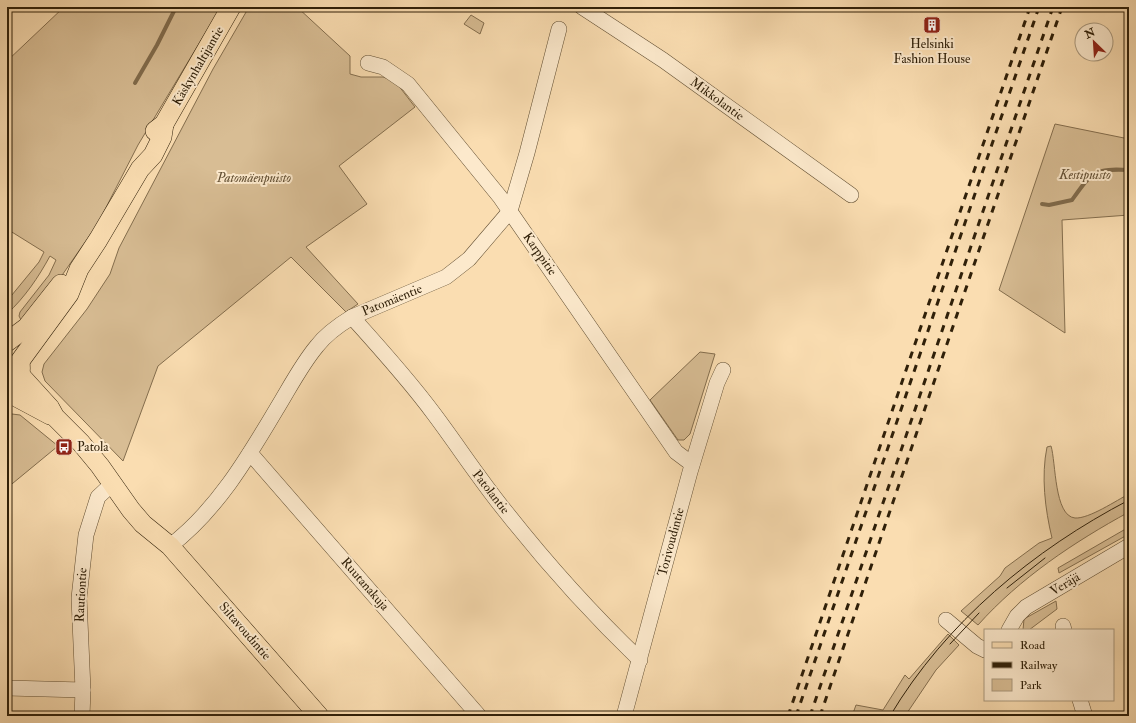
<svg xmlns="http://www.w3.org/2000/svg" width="1136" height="723" font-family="'IM FELL Double Pica',serif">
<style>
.green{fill:#d8bd94;stroke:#846e4e}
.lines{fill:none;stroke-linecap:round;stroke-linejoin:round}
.stream{stroke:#806b4c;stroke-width:4}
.minor-casing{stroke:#624f33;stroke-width:16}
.major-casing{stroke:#302009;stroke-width:20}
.minor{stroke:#fce9cc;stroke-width:15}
.major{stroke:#faddb1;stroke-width:19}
.tram{stroke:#302009;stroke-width:1}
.rail{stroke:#302009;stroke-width:3;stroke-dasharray:7 7;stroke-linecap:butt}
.labels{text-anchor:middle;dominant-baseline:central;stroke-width:4;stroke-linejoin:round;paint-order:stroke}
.poi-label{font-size:13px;fill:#302009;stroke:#fce9cc}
.street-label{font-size:13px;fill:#302009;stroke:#fce9cc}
.park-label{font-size:13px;font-style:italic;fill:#624f33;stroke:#fce9cc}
</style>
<rect width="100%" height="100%" fill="#faddb1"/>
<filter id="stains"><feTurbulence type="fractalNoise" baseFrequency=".005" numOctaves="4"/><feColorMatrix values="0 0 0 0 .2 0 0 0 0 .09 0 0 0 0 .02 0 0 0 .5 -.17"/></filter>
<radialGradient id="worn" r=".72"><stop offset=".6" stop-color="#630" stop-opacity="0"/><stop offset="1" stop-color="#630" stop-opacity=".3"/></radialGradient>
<!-- green -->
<g class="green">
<path d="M64,7h157l-83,138 -41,80 -39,56 -36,41 -3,-6 1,-4 29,-37 7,-15 -6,-4c-12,22 -25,41 -43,58v-13l32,-39 5,-10 -37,-23v-168z"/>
<path d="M249,7h48l53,49v18l11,3h22l12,4 20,26 -76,59 28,38 -61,43 52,57 -12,8 -55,-55 -133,109 -35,95 -78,-80 -3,-9 2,-8 43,-55 23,-35 9,-26 94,-179z"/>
<path d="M471,15l13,8 -4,11 -16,-10z"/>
<path d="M1055,124l74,15v76l-67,5 3,113 -66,-43z"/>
<path d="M700,352l15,2 -25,80 -6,6h-6l-28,-40z"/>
<path d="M12,414l8,1 38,31 -51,42v-72z"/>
<path d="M1051,446c5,16 3,70 24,72 14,1 42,-18 54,-24v18c-55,30 -109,66 -151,113l-17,-14 39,-35 5,-8 34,-25 13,-5c-7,-29 -11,-62 -5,-91z"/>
<path d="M1129,527v7l-70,39 -1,-5z"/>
<path d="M1056,601l1,8 -28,21h-6l1,-11z"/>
<path d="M948,634l11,11 -23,25 -31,46h-53l4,-11 27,5 22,-35 4,4z"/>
</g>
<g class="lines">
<!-- stream -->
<g class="stream">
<path d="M135,83l22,-38 19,-38"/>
<path d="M1042,204l7,1 23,-5c20,-28 22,-32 57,-30"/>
</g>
<defs>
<g id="minor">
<path d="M582,7l81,53 188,135"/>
<path d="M368,63l15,4 25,17 92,113 176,255 16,12"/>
<path d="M352,317c28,31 57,63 82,97 24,32 46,66 72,98 41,52 86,102 134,148"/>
<path d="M250,453l229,263"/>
<path d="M170,546c46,-35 77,-87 106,-136 13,-21 25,-45 41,-64 9,-12 22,-21 35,-29l94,-40 23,-18 41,-48 17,-58 32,-124"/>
<path d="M946,620l31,26 8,4"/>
<path d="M1063,626l1,4"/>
<path d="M1009,630l8,-14 9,-9 103,-61"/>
<path d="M7,688l76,2"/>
<path d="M1080,700l5,16"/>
<path d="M82,716l1,-26 -4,-92 7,-63 12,-38 15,-14"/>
<path d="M624,716l66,-244 27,-89 6,-13"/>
</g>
<g id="major">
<path d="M155,131l9,-7 67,-117"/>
<path d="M7,342l20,-15 34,-43"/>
<path d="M20,361l49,-67 10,-25 19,-29 42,-71 13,-14 9,-18 2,-13"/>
<path d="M20,375l30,33 5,9 26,26 19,23 31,44 12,14 27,22 149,170"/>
<path d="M7,391c10,-6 15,-16 13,-28"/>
<path d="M7,392l43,23"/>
</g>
</defs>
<!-- minor casing -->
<use href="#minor" class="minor-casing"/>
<!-- major casing -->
<use href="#major" class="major-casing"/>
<!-- minor -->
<use href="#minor" class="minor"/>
<!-- major -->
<use href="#major" class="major"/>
<!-- tram -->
<g class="tram">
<path d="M1007,588l38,-30"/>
<path d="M950,644l29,-31"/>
<path d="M890,716c56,-94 143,-166 239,-216"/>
</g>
<!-- rail -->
<g class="rail">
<path d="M788,716l242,-709"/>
<path d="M796,716l243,-709"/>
<path d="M810,716l243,-709"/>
<path d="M820,716l242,-709"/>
</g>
</g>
<!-- icons -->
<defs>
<symbol id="building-square" viewBox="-11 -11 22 22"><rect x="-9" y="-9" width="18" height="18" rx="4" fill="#8f2418" stroke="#fce9cc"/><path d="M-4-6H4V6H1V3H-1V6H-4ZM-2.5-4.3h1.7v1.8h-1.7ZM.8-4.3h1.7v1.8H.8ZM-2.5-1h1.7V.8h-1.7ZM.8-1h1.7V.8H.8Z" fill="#fff"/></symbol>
<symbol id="bus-square" viewBox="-11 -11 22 22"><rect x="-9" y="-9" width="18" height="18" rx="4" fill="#8f2418" stroke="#fce9cc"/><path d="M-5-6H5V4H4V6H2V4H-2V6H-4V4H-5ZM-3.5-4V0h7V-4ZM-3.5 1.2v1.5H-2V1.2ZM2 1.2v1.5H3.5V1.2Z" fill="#fff"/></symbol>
</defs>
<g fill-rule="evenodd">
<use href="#building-square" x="922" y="15" width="20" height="20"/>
<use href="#bus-square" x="54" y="437" width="20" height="20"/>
</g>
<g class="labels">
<!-- poi labels -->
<g class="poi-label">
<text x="932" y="44">Helsinki<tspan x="932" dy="15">Fashion House</tspan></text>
<text x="77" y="447" text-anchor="start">Patola</text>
</g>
<!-- street labels -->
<g class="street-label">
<text transform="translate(198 66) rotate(-60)">Käskynhaltijantie</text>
<text transform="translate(717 99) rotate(36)">Mikkolantie</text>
<text transform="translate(540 254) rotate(55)">Karppitie</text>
<text transform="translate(392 300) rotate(-22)">Patomäentie</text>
<text transform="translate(491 492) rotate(52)">Patolantie</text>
<text transform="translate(671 542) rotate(-75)">Torivoudintie</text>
<text transform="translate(365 584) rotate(49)">Ruutanakuja</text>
<text transform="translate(1065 584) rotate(-31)">Veräjä</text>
<text transform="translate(81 595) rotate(-87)">Rautiontie</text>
<text transform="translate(245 631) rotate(49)">Siltavoudintie</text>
</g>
<!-- park labels -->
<g class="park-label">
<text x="1085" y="175">Kestipuisto</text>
<text x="254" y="178">Patomäenpuisto</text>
</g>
</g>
<!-- margin -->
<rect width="1136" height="723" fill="none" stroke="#faddb1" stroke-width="24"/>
<rect x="8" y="8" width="1120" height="707" fill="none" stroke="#302009" stroke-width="2"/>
<rect x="12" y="12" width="1112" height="699" fill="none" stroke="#302009"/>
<!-- legend -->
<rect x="984" y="629" width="130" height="72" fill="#fce9cc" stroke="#aa997e"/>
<rect x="992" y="642" width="20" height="6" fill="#faddb1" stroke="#aa997e"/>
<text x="1020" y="649" font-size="12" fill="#302009">Road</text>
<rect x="992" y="662" width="20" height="6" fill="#302009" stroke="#aa997e"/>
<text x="1020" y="669" font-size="12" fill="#302009">Railway</text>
<rect x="992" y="679" width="20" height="12" fill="#d8bd94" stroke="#aa997e"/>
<text x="1020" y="689" font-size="12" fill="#302009">Park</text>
<!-- north arrow -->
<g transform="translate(1094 42) rotate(335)"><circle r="19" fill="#fce9cc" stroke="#aa997e"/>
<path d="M0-3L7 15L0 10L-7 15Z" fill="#8f2418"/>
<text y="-6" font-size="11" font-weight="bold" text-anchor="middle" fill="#302009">N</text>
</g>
<rect width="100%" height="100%" filter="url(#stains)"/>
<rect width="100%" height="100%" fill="url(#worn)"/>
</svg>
